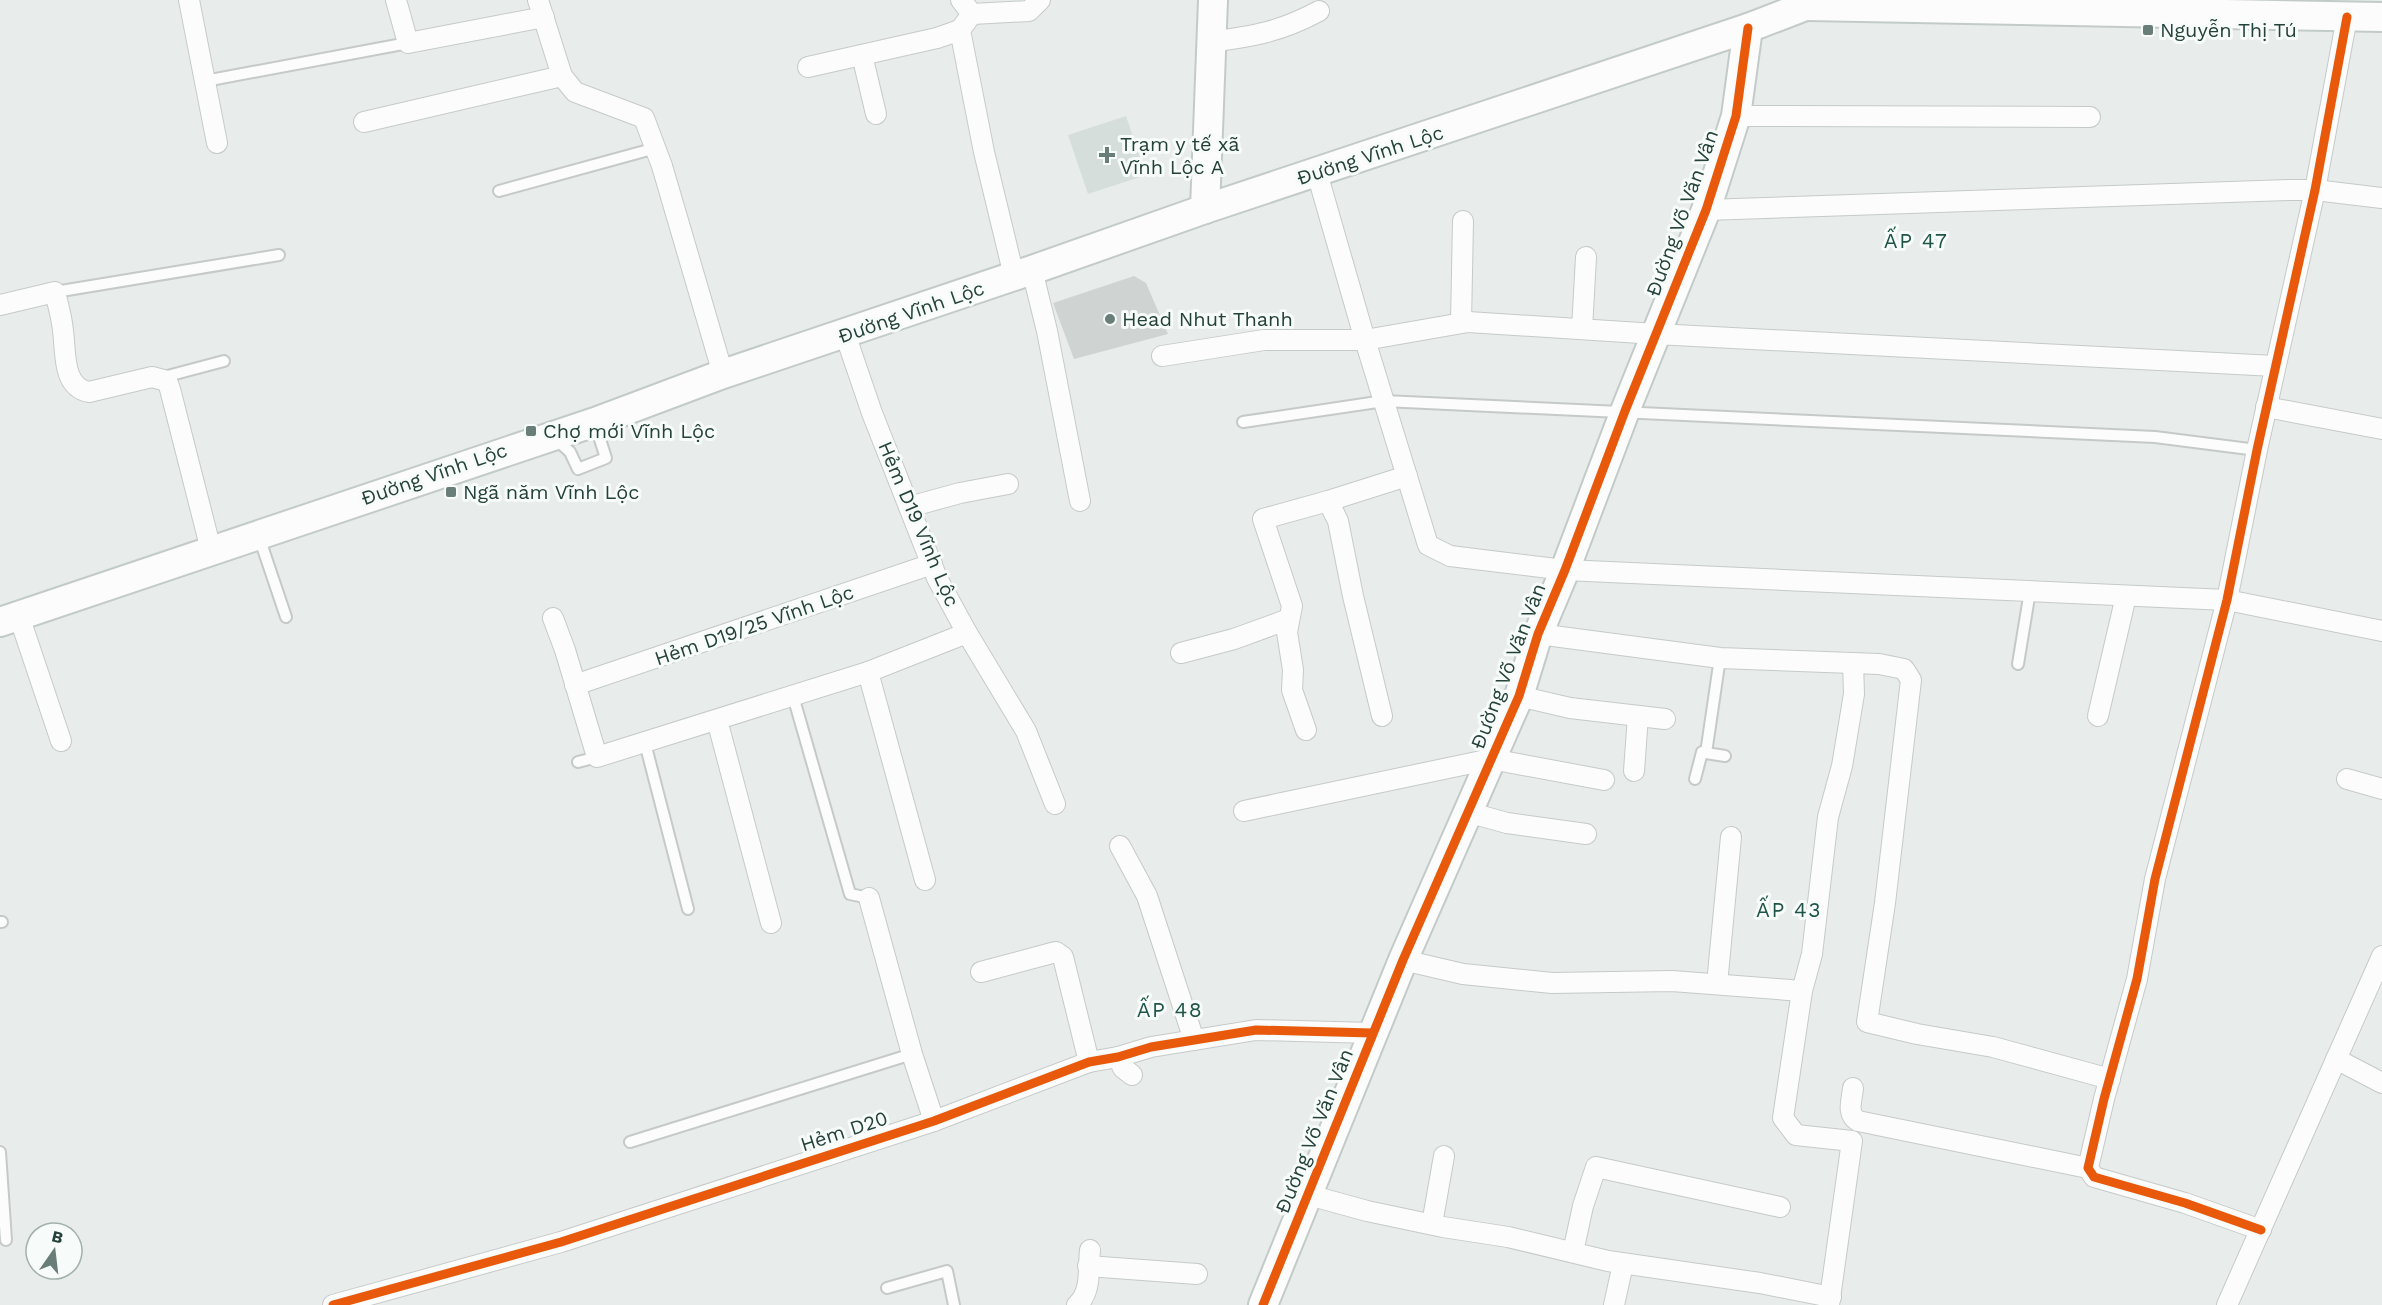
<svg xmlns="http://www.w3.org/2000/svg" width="2382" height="1305" font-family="'Work Sans',sans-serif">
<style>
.built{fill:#d6dedb}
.building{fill:#cfd4d2}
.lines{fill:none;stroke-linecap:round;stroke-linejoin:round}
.lane-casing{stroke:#c5cac8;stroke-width:14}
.street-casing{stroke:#c5cac8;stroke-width:22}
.secondary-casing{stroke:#c3cbc8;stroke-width:32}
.lane{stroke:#fcfcfc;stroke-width:10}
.street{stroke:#fcfcfc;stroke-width:20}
.secondary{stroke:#fcfcfc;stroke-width:28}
.cycleway-casing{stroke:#f7fbf9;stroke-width:13}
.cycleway{stroke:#e8590c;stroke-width:9}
.poi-dot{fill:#697e78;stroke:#f7fbf9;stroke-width:2}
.labels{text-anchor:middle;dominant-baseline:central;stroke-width:6;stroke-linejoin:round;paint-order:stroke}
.poi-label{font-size:20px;fill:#24423a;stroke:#f7fbf9;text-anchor:start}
.street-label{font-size:20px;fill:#24423a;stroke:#f7fbf9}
.neighbourhood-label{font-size:21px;letter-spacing:1.5px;fill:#1f5548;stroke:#f7fbf9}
</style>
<rect width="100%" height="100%" fill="#e8edeb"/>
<!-- built -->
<path class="built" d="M1126,116l20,59 -58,19 -20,-59z"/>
<!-- building -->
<path class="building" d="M1134,276l12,7 22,51 -94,25 -21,-56z"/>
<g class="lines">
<defs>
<g id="lane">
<path d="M205,81l203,-38"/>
<path d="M499,191l157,-43"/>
<path d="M55,292l224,-37"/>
<path d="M160,378l64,-17"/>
<path d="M1243,422l141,-21 771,36 102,13"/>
<path d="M556,439l14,13 8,17 28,-11 -11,-34"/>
<path d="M259,537l27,80"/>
<path d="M1720,658l-14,95 19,3"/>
<path d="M2018,664l12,-73"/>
<path d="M793,696l57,198 19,4"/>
<path d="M645,743l43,166"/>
<path d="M578,762l19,-5"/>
<path d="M1695,779l7,-27 4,1"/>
<path d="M0,922h2"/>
<path d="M630,1142l282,-88"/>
<path d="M0,1152l6,88"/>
<path d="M887,1288l60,-17 7,34"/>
</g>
<g id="street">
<path d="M189,0l28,143"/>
<path d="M396,0l12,43 136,-26"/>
<path d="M538,0l24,76 13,16 69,26 18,48 61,208"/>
<path d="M961,0l11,14 57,-3 11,-11"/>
<path d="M972,14l-12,16 24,122 30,124"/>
<path d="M1211,42c43,-6 69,-10 108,-31"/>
<path d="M862,55l14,59"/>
<path d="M808,67l129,-29 23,-8"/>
<path d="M1736,116l354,1"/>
<path d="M364,122l198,-46"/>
<path d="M1317,173l48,167 63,205 22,11 115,14 662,30 155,31"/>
<path d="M1706,210l584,-20h25l67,8"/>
<path d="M1032,270l15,61 33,170"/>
<path d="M0,305l55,-13c3,13 7,26 8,39 3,21 -1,56 26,61l63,-15 15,4 3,8 41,161"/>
<path d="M1461,323l2,-102"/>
<path d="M1582,329l4,-72"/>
<path d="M845,334l27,79 65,165 30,55 59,98 29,73"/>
<path d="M1162,356l102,-16h101l103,-18 188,12 619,32"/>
<path d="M2266,407l116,22"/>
<path d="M909,507l51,-14 48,-9"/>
<path d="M19,616l42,125"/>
<path d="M553,618l12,32 32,107 271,-85 99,-39"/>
<path d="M1538,634l182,24 159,6 25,5 7,11 -26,223 -18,119 50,12 76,13 117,32"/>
<path d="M1181,653l53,-14 55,-20"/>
<path d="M868,672l57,208"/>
<path d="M575,685l357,-121"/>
<path d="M1519,696l51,12 95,11"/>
<path d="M1382,716l-29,-120 -15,-75 -10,-20 79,-25"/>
<path d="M2098,716l28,-120"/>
<path d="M717,720l54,203"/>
<path d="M1306,730l-14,-40 1,-20 -6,-38 5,-26 -29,-87 65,-18"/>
<path d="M1634,771l4,-55"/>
<path d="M2347,779l35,10"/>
<path d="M1244,811l247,-52 113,21"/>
<path d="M1467,812l40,11 79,11"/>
<path d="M1120,846l27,50 47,144"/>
<path d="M869,898l43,156 22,67"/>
<path d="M1403,960l60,14 89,9 120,-2 130,10"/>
<path d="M981,972l71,-19 4,-1 7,5 26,105"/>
<path d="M1717,984l14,-147"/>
<path d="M1118,1057l5,11 9,7"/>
<path d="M2336,1059l46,24"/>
<path d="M1853,1088c-1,12 -7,26 5,33l230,47"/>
<path d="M1309,1195l58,16 76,16 65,10 100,24 152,22 71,14"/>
<path d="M1432,1224l12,-68"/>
<path d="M2261,1230l-76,-27 -91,-26 -6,-9 16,-69 33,-120 18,-100 72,-279 30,-150 58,-260 32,-173"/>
<path d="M1573,1252l10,-46 13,-39 184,40"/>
<path d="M1088,1266l109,8"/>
<path d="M333,1305l228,-63 373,-121 155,-59 29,-5 33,-10 105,-17 116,3"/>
<path d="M1077,1305c15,-13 11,-37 13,-55"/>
<path d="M1614,1305l9,-41"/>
<path d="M1829,1305l23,-164 -56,-6 -13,-17 19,-127 10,-37 16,-137 14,-51 12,-72 -1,-31"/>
<path d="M2227,1305l155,-349"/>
</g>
<g id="secondary">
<path d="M1807,6l575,11"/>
<path d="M1205,209l8,-209"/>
<path d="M0,622l595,-200 128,-48 309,-104 173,-61 543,-181 73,-28"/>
<path d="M1263,1305l140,-345 116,-264 19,-62 27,-64 60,-159 81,-201 30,-94 12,-88"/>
</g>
</defs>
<!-- lane casing -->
<use href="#lane" class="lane-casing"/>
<!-- street casing -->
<use href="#street" class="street-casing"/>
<!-- secondary casing -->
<use href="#secondary" class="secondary-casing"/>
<!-- lane -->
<use href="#lane" class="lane"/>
<!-- street -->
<use href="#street" class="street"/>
<!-- secondary -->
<use href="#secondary" class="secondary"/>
<defs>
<g id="cycleway">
<path d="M2261,1230l-76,-27 -91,-26 -6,-9 16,-69 33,-120 18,-100 72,-279 30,-150 58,-260 32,-173"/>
<path d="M333,1305l228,-63 373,-121 155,-59 29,-5 33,-10 105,-17 116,3"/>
<path d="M1263,1305l140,-345 116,-264 19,-62 27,-64 60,-159 81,-201 30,-94 12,-88"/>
</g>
</defs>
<!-- cycleway casing -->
<use href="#cycleway" class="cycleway-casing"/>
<!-- cycleway -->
<use href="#cycleway" class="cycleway"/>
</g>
<!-- markers -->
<g class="poi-dot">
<rect x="2142" y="24" width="12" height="12" rx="3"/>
<path d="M1104 146h6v6h6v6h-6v6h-6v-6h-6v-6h6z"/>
<circle cx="1110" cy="319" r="6"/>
<rect x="525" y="425" width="12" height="12" rx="3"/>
<rect x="445" y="486" width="12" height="12" rx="3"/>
</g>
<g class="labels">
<!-- poi labels -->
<g class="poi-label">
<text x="2160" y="30">Nguyễn Thị Tú</text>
<text x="1120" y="144">Trạm y tế xã<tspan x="1120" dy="23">Vĩnh Lộc A</tspan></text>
<text x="1122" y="319">Head Nhut Thanh</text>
<text x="543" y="431">Chợ mới Vĩnh Lộc</text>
<text x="463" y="492">Ngã năm Vĩnh Lộc</text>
</g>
<!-- street labels -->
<g class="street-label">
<text transform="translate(1370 155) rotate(-18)">Đường Vĩnh Lộc</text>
<text transform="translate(1682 213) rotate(-70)">Đường Võ Văn Vân</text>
<text transform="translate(911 312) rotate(-19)">Đường Vĩnh Lộc</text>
<text transform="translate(434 474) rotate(-19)">Đường Vĩnh Lộc</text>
<text transform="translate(919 524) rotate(67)">Hẻm D19 Vĩnh Lộc</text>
<text transform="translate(754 625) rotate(-19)">Hẻm D19/25 Vĩnh Lộc</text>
<text transform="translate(1508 666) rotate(-69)">Đường Võ Văn Vân</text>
<text transform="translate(844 1131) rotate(-18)">Hẻm D20</text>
<text transform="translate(1314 1131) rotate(-68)">Đường Võ Văn Vân</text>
</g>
<!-- neighbourhood labels -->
<g class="neighbourhood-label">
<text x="1916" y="240">ẤP 47</text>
<text x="1789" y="909">ẤP 43</text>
<text x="1170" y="1009">ẤP 48</text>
</g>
</g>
<!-- north arrow -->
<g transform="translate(54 1251) rotate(14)"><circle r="28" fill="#f7fbf9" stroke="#a3b1ad" stroke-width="1.5"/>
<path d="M0-4.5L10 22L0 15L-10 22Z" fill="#697e78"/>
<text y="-9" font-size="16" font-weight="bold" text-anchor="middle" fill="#24423a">B</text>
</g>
</svg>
